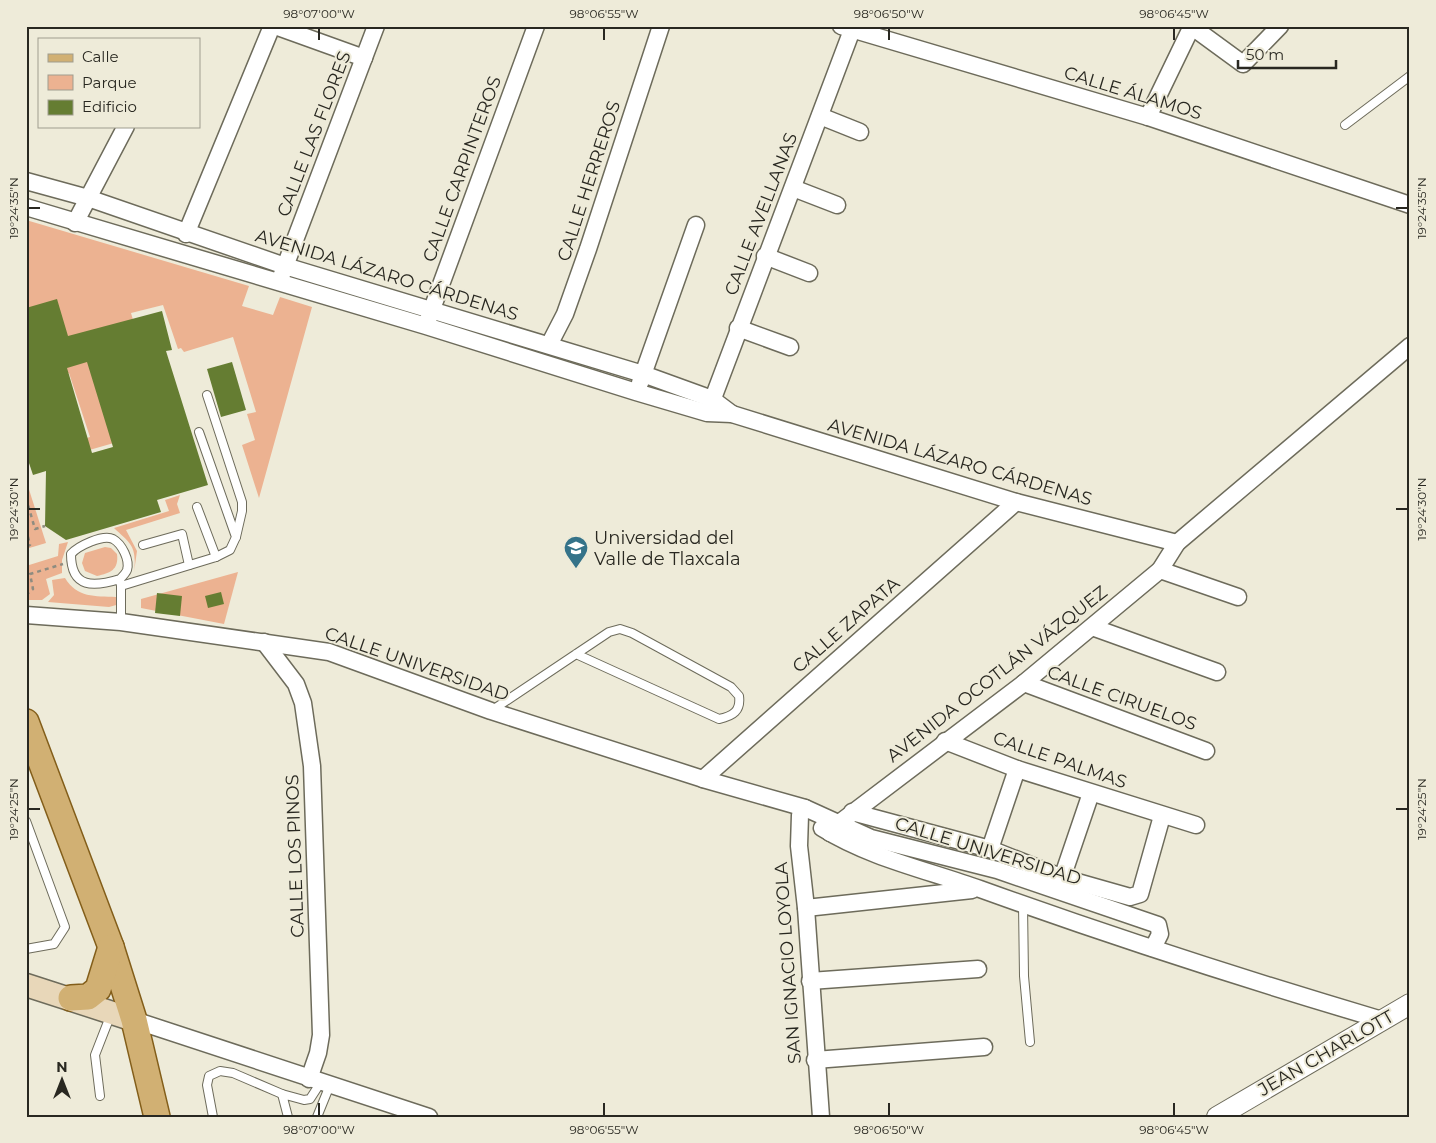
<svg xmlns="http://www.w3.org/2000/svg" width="1436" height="1143" font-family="Montserrat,sans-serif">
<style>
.green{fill:#ecb291}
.building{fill:#657d32;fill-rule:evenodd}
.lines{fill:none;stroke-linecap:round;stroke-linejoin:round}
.service-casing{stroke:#6d6b5b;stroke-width:10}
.minor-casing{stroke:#6d6b5b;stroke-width:19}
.tertiary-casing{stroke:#6d6b5b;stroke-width:22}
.secondary-casing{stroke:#6d6b5b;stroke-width:25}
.primary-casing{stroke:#835e1a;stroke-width:28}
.path{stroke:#8e8c80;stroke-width:2.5;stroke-dasharray:4 4;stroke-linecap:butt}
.service{stroke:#fff;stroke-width:8}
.minor{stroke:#fff;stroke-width:16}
.tertiary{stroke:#fff;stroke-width:20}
.secondary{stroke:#e8d7b9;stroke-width:22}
.primary{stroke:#d1b073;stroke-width:25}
.ticks{fill:none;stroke:#292821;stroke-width:2}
.labels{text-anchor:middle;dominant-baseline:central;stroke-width:4;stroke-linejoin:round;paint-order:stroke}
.street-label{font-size:18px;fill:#292821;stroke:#eeebd9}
.poi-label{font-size:18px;fill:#292821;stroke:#eeebd9;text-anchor:start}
.neatline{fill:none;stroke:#292821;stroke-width:2}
.ticks-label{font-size:12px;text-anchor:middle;fill:#292821}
</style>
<rect width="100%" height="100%" fill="#eeebd9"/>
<!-- green -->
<g class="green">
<path d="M26,220l223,66 -7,20 31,9 7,-18 32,10 -53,191 -17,-53 13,-5 -8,-26 9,-2 -23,-75 -49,15 -3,-4 -3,1 -15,-44 -32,8 31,106 25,3 -122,35 -4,-11 29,-9 -21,-64 -43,12z"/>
<path d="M26,480l20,63 -20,6z"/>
<path d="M180,495l-3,9 3,9 -54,17 11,21 -3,21c3,-26 -3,-28 -20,-44l55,-17 -4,-11z"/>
<path d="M68,542l-6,18v13l-16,6 4,15 -8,6h-16v-34l32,-10 1,-12z"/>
<path d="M105,547l6,1 6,6c2,16 -7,19 -20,22l-12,-5 -3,-8 3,-10z"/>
<path d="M238,572l-14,52 -83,-16v-9z"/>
<path d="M65,578c12,20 30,18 51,19l4,7 -11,3 -61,-5 6,-7 -2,-15z"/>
</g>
<!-- building -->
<g class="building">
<path d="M57,299l11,37 94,-25 10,39 -6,1 42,134 -51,15 4,12 -95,28 -21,-14 1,-55 -13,4 -7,-21v-146zM87,362l26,85 -21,6 -25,-85z"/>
<path d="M232,362l14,48 -25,7 -14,-48z"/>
<path d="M221,592l3,12 -16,4 -3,-12z"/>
<path d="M157,593l25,3 -2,20 -25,-3z"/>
</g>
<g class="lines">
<defs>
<g id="service">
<path d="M1345,125l65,-49"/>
<path d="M207,395l35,107v9l-6,26"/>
<path d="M197,507l19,50"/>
<path d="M143,545l39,-11 7,31"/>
<path d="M120,579c-26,8 -49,10 -49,-25 7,-8 32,-20 42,-15 9,5 17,21 14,31 -1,3 -5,7 -7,9l1,7"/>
<path d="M121,622v-36l95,-29 14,-7 6,-13 -37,-105"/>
<path d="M491,711l118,-79 11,-3 12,4 99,54 8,9c2,15 -6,20 -20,23l-143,-65"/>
<path d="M26,821l39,106 -11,17 -28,5"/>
<path d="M1023,905l1,71 6,66"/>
<path d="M100,1096l-5,-41 16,-41"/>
<path d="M213,1117l-6,-32 2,-9 11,-5 13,2 49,21"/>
<path d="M288,1117l-6,-23 22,6 6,-1 11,-17"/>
<path d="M317,1117l13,-32"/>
</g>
<g id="minor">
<path d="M275,26l89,32"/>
<path d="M841,26l307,91 262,88"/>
<path d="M1191,26l52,38 37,-38"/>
<path d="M820,116l40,16"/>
<path d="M1148,117l44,-91"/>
<path d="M26,181l62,17 197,68 358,108 69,25 20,15"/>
<path d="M793,188l44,17"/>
<path d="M26,207l400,119 210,66 71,21 25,1 284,88 161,41"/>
<path d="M75,223l51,-97"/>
<path d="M186,234l86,-208"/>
<path d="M765,256l44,17"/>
<path d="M281,277l95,-251"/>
<path d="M428,320l108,-294"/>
<path d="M738,328l52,19"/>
<path d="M549,345l16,-31 23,-65 73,-223"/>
<path d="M640,383l56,-158"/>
<path d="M709,409l143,-379"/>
<path d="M1160,570l78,27"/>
<path d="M26,615l95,7 208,30 162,59 212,68 102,29 66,30 126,32 161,55 2,9 -7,14"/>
<path d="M1092,627l125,45"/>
<path d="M264,642l32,42 7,19 9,63 9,269 -3,18 -9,26"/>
<path d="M1024,683l182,68"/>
<path d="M945,741l72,28 179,56"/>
<path d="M703,779l313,-277"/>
<path d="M805,808l-5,7 -1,31 7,62 15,209"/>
<path d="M852,812l138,37 73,29 67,19 10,-3 22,-78"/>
<path d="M822,828c48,30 105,42 158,61 133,48 267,91 402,131"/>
<path d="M830,833l8,-9 186,-141 136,-113 17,-27 233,-197"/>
<path d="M990,849l27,-80"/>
<path d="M1059,887l32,-94"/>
<path d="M806,908l166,-18"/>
<path d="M810,981l168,-12"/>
<path d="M134,1020l295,97"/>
<path d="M815,1060l169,-13"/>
</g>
<path id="tertiary" d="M1217,1117l193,-113"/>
<path id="secondary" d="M26,985l108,35"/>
<g id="primary">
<path d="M26,722l85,225 23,73 23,97"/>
<path d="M71,998l17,-1 10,-8 13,-42"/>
</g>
</defs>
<!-- service casing -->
<use href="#service" class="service-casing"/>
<!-- minor casing -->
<use href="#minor" class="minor-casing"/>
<!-- tertiary casing -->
<use href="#tertiary" class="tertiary-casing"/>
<!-- secondary casing -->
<use href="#secondary" class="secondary-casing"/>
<!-- primary casing -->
<use href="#primary" class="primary-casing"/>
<!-- path -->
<g class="path">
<path d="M26,498l9,31 10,-3"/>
<path d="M26,529l4,16 -4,2"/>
<path d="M26,595l7,-6 -3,-15 33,-10"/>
</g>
<!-- service -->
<use href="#service" class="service"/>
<!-- minor -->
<use href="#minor" class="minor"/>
<!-- tertiary -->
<use href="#tertiary" class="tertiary"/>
<!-- secondary -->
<use href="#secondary" class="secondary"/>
<!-- primary -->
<use href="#primary" class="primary"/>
</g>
<!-- ticks -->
<path class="ticks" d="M319,28v12M604,28v12M889,28v12M1174,28v12M28,208h12M1396,208h12M28,509h12M1396,509h12M28,809h12M1396,809h12M319,1103v13M604,1103v13M889,1103v13M1174,1103v13"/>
<!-- icons -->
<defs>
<symbol id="university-pin" viewBox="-11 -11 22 30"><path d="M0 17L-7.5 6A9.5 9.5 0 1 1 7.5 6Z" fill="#357389" stroke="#eeebd9"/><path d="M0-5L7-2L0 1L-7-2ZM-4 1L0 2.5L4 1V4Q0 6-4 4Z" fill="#fff"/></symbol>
</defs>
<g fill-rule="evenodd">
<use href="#university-pin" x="562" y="534" width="28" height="38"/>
</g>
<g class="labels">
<!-- street labels -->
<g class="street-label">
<text transform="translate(1133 93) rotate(17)">CALLE ÁLAMOS</text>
<text transform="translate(314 134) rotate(-69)">CALLE LAS FLORES</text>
<text transform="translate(462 169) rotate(-70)">CALLE CARPINTEROS</text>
<text transform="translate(589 181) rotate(-72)">CALLE HERREROS</text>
<text transform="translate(761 214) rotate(-69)">CALLE AVELLANAS</text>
<text transform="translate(387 275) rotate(17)">AVENIDA LÁZARO CÁRDENAS</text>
<text transform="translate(960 462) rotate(16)">AVENIDA LÁZARO CÁRDENAS</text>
<text transform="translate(846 625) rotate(-41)">CALLE ZAPATA</text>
<text transform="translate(417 664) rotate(19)">CALLE UNIVERSIDAD</text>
<text transform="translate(997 674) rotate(-38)">AVENIDA OCOTLÁN VÁZQUEZ</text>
<text transform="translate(1122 698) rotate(20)">CALLE CIRUELOS</text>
<text transform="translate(1060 760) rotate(19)">CALLE PALMAS</text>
<text transform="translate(988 851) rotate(17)">CALLE UNIVERSIDAD</text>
<text transform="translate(295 856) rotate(-92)">CALLE LOS PINOS</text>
<text transform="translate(788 963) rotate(-94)">SAN IGNACIO LOYOLA</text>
<text transform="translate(1326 1053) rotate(-30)">JEAN CHARLOTT</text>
</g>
<!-- poi labels -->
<g class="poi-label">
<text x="594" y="538">Universidad del<tspan x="594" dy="21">Valle de Tlaxcala</tspan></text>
</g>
</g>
<!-- border -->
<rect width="1436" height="1143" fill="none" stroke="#eeebd9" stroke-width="55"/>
<!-- legend -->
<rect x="38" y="38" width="162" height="90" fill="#eeebd9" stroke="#9f9d8f"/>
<rect x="48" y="54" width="25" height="8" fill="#d1b073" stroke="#9f9d8f"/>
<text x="82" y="62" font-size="15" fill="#292821">Calle</text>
<rect x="48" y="75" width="25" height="15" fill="#ecb291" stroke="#9f9d8f"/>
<text x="82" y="88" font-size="15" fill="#292821">Parque</text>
<rect x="48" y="100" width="25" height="15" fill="#657d32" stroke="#9f9d8f"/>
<text x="82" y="112" font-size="15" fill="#292821">Edificio</text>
<!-- north arrow -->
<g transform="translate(62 1080)" stroke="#eeebd9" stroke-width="4" paint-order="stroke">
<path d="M0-4L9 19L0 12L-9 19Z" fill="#292821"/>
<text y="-8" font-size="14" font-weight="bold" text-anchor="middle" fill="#292821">N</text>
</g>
<!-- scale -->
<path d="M1238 60v8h98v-8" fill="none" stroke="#292821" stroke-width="2.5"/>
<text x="1246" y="60" font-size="15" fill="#292821" stroke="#eeebd9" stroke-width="4" paint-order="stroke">50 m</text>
<rect x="28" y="28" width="1380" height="1088" class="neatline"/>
<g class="ticks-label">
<text x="319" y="18">98°07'00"W</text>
<text x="604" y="18">98°06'55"W</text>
<text x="889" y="18">98°06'50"W</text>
<text x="1174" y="18">98°06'45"W</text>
<text transform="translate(14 208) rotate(-90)" y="4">19°24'35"N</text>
<text transform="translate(1422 208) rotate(-90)" y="4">19°24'35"N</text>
<text transform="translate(14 509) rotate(-90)" y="4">19°24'30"N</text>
<text transform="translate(1422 509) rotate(-90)" y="4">19°24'30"N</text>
<text transform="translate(14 809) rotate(-90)" y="4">19°24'25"N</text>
<text transform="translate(1422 809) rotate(-90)" y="4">19°24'25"N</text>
<text x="319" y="1134">98°07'00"W</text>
<text x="604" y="1134">98°06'55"W</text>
<text x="889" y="1134">98°06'50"W</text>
<text x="1174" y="1134">98°06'45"W</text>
</g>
</svg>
